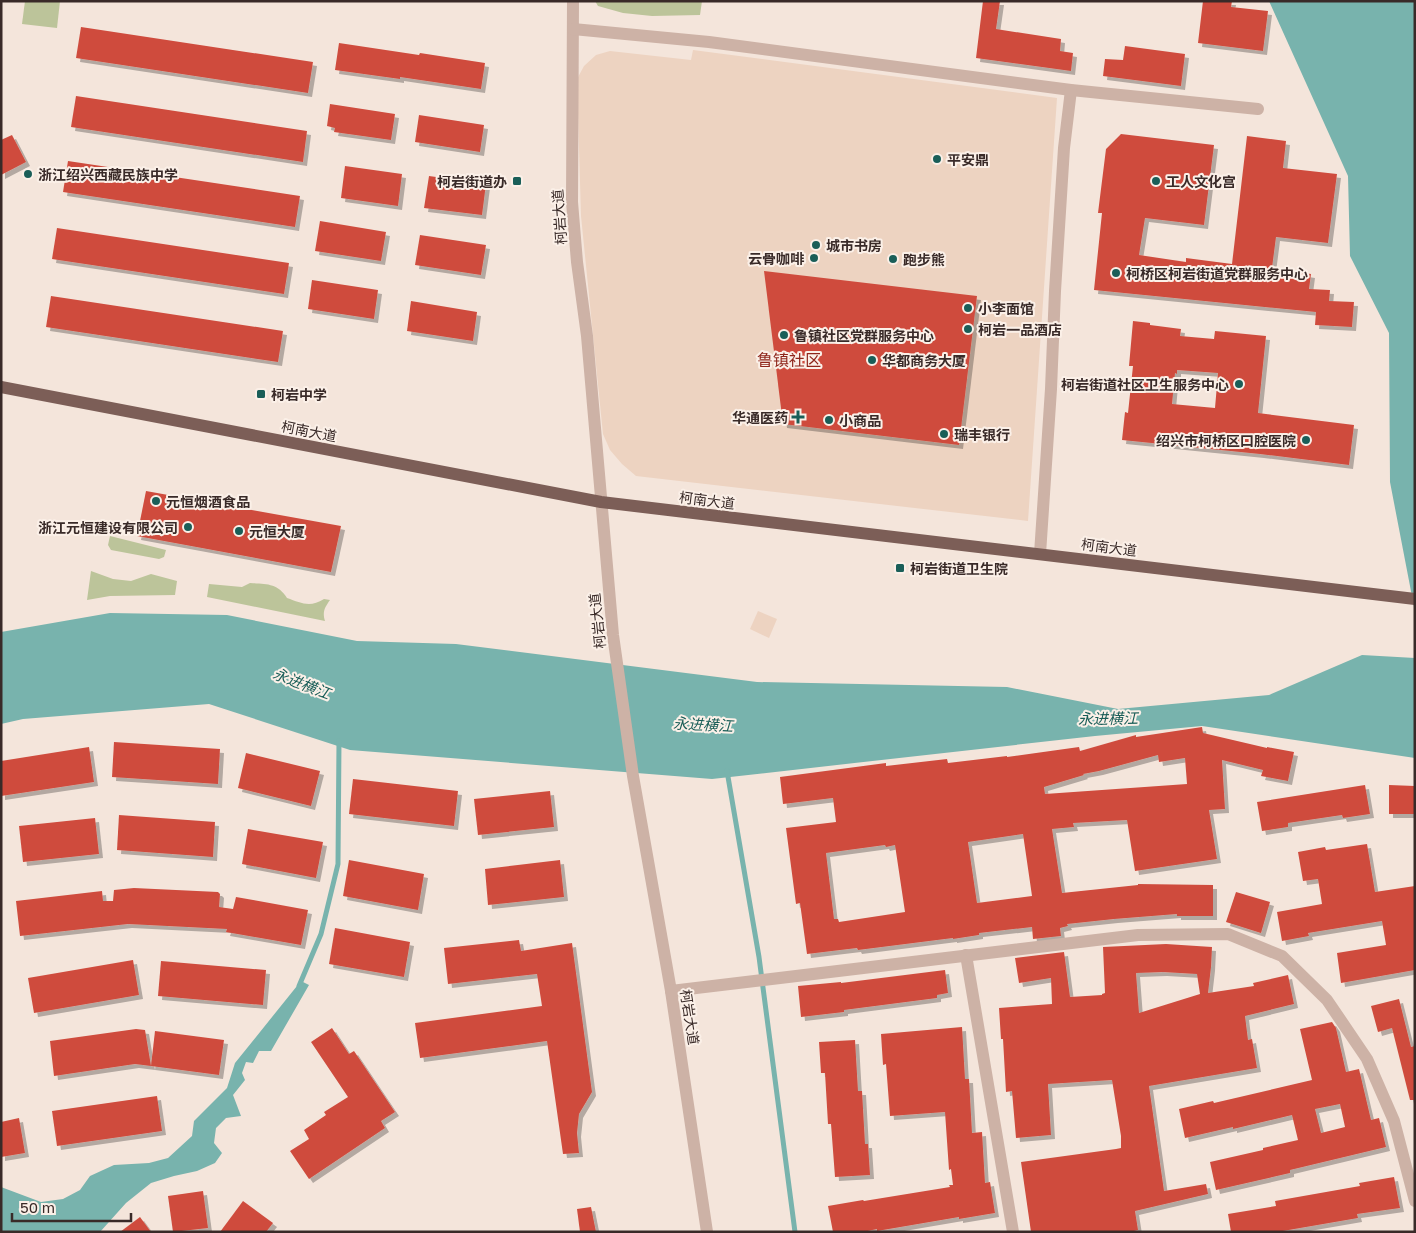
<svg xmlns="http://www.w3.org/2000/svg" width="1416" height="1233" font-family="'Golos Text','Noto Sans SC',sans-serif">
<style>
.green{fill:#bcc49a}
.plaza{fill:#edd3c1}
.water{fill:#78b3ad}
.lines{fill:none;stroke-linecap:round;stroke-linejoin:round}
.stream{stroke:#78b3ad;stroke-width:5}
.building{fill:#cf4c3e;fill-rule:evenodd;filter:url(#shadow)}
.minor{stroke:#cdb2a6;stroke-width:12}
.major{stroke:#7c5e57;stroke-width:12}
.poi-dot{fill:#1a5e58;stroke:#fbf0e8;stroke-width:2}
.labels{text-anchor:middle;dominant-baseline:central;stroke-width:4;stroke-linejoin:round;paint-order:stroke}
.poi-label{font-size:14px;font-weight:bold;fill:#392a28;stroke:#fbf0e8;text-anchor:start}
.street-label{font-size:14px;fill:#392a28;stroke:#fbf0e8}
.water-label{font-size:15px;font-style:italic;fill:#1a5e58;stroke:#fbf0e8}
.quarter-label{font-size:16px;fill:#8e251a;stroke:#fbf0e8}
</style>
<defs>
<filter id="shadow"><feDropShadow dx="4" dy="4" stdDeviation="0" flood-color="#0004"/></filter>
</defs>
<rect width="100%" height="100%" fill="#f4e5db"/>
<!-- green -->
<g class="green">
<path d="M25,1h35l-3,27 -35,-4z"/>
<path d="M595,1h107l-2,14 -48,1 -29,-3 -25,-7z"/>
<path d="M110,536l56,14 -2,7 -5,2 -48,-9 -3,-5z"/>
<path d="M91,571l22,8 18,2 20,-7 26,7 -2,14 -65,1 -23,4z"/>
<path d="M250,583c16,1 28,0 37,15 14,5 23,10 37,1l6,1c-5,7 -8,12 -5,21l-118,-24 2,-13 33,3z"/>
</g>
<!-- plaza -->
<g class="plaza">
<path d="M693,50l364,48 -29,423 -392,-45 -14,-12 -12,-14 -7,-16 -22,-218 -4,-137 7,-13 12,-11 14,-4 81,9z"/>
<path d="M758,611l19,8 -8,19 -19,-9z"/>
</g>
<!-- water -->
<g class="water">
<path d="M1269,1h146v611l-25,-130 -1,-149 -39,-77 -2,-80z"/>
<path d="M110,613l117,2 130,26 99,3 301,38 250,5 111,22 151,-14 93,-40 53,3v100l-213,-32 -107,10 -383,43 -362,-29 -141,-46 -186,15 -22,5v-92z"/>
<path d="M301,981l8,4 -38,66h-12l-6,12 -7,-1 -4,11 3,7 -12,15 8,21 -15,2 -10,10 -2,15 8,10 -7,10 -18,8 -23,5 -23,7 -25,20 -26,29h-99v-45l40,15 22,-3 17,-9 10,-14 24,-11 35,-2 19,-5 24,-22 2,-15 33,-33 8,-25z"/>
</g>
<g class="lines">
<!-- stream -->
<g class="stream">
<path d="M727,771l32,186 36,275"/>
<path d="M299,986l22,-52 17,-70 1,-123"/>
</g>
</g>
<!-- building -->
<g class="building">
<path d="M983,1h17l-4,28 65,10 -1,12 13,2 -2,18 -95,-13z"/>
<path d="M1203,1h29l-1,6 37,4 -5,40 -65,-8z"/>
<path d="M81,27l232,35 -5,31 -232,-35z"/>
<path d="M339,43l80,12 1,-2 65,10 -4,26 -81,-12v2l-65,-9z"/>
<path d="M1125,46l60,8 -4,32 -78,-10 2,-17 18,1z"/>
<path d="M76,96l231,35 -4,31 -232,-35z"/>
<path d="M330,104l65,10 -4,26 -57,-8 1,-4 -8,-2z"/>
<path d="M419,115l65,10 -4,27 -65,-10z"/>
<path d="M1121,134l93,11 -10,80 -59,-7 -6,37 47,7v-4l46,6 15,-128 39,5 -3,27 54,6 -9,69 -52,-6 -4,31 39,6 -2,15 21,1 -1,11 25,1 -2,25 -37,-2 1,-13 -222,-22 8,-77h-4l8,-64z"/>
<path d="M12,135l14,27 -25,13v-35z"/>
<path d="M68,161l232,35 -5,31 -232,-35z"/>
<path d="M345,166l57,8 -4,32 -57,-8z"/>
<path d="M429,176l57,8 -4,31 -58,-7z"/>
<path d="M320,221l66,11 -5,29 -66,-10z"/>
<path d="M57,228l232,35 -5,31 -232,-35z"/>
<path d="M420,235l66,10 -5,30 -66,-10z"/>
<path d="M764,271l213,25 -18,149 -176,-21z"/>
<path d="M312,280l66,10 -4,29 -66,-10z"/>
<path d="M51,296l232,35 -5,31 -232,-35z"/>
<path d="M411,301l66,11 -4,29 -66,-10z"/>
<path d="M1133,321l17,2v2l31,4 -1,7 34,3 1,-8 51,5 -8,77 96,12 -5,40 -89,-11 -138,-14 3,-28 3,1 5,-47h-4zM1177,370l41,3 -3,35 -43,-4 3,-31 2,1z"/>
<path d="M146,491l195,35 -10,46 -194,-36z"/>
<path d="M1202,727l1,6 64,15v-1l27,5 -6,29 -27,-5 2,-6 -41,-10 3,49 -16,1 8,49 -82,12 -8,-51 -54,3 1,4 -22,2 10,64 76,-8v-1l75,1v31h-36v-2l-63,5 -47,5 1,2 -8,2 1,8 -28,3 -1,-12 -53,6v2l-26,4v-1l-95,12 -1,-2 -50,6 -7,-51 -4,1 -10,-76 50,-6 -3,-24 -50,6 -3,-27 106,-14v3l61,-7 1,4 59,-7v1l72,-10 1,4 56,-16v2zM1158,755l1,7 26,-4 2,26 -142,10 -1,-7 40,-12 -1,-1 16,-3zM1023,834l9,62 -55,7 -9,-61zM885,845l1,2 9,-2 10,67 -66,10 -1,-3h-4l-8,-66z"/>
<path d="M114,742l106,7 -2,35 -106,-7z"/>
<path d="M89,747l5,35 -93,14v-35z"/>
<path d="M246,753l74,18 -9,35 -73,-18z"/>
<path d="M353,779l105,12 -4,35 -105,-12z"/>
<path d="M1365,785l5,29 -27,4 -1,-3 -54,8v4l-26,4 -5,-29z"/>
<path d="M1389,785l26,1v28h-26z"/>
<path d="M550,791l4,36 -76,8 -4,-36z"/>
<path d="M119,815l96,7 -2,35 -96,-7z"/>
<path d="M95,818l4,36 -76,8 -4,-36z"/>
<path d="M248,829l75,13 -7,36 -74,-14z"/>
<path d="M1367,844l8,48 40,-6v84l-74,13 -4,-30 49,-8 -4,-24 -74,12 1,3 -27,5 -5,-29 45,-8 -4,-25 -15,2 -5,-29 27,-5 1,3z"/>
<path d="M349,860l75,14 -6,36 -75,-14z"/>
<path d="M560,860l4,37 -76,8 -3,-36z"/>
<path d="M134,888l84,4 2,2 -1,13 14,2 3,-12 72,13 -7,35 -75,-13 1,-3 -99,-5 -108,12 -4,-35 86,-10 1,10h10l1,-11z"/>
<path d="M1236,892l34,10 -9,31 -35,-11z"/>
<path d="M335,928l75,14 -6,35 -75,-13z"/>
<path d="M519,940l2,11 51,-8 20,149 -13,22 -2,19 2,20 -16,1 -16,-113 -127,17 -5,-35 127,-17 -5,-32 -89,10 -4,-36z"/>
<path d="M1166,944l46,3 -1,20 -3,26 46,-7 -1,-3 35,-8 6,29 -49,12 3,24 4,-1 5,29 -108,18 15,105 42,-7 2,10 -73,17 3,19 -8,2h-99l-10,-70 95,-13 5,-1v-12l-9,-56 -64,4 3,51 -35,3 -4,-47 -6,1 -3,-53h-2l-2,-31 53,-4 -1,-26 -32,5 -4,-25 49,-6 6,45 32,-2v-1l3,-1 -2,-46zM1163,972l34,2 3,20 -61,19 -3,-40z"/>
<path d="M133,960l6,35 -105,18 -6,-35z"/>
<path d="M161,961l105,9 -3,35 -105,-9z"/>
<path d="M945,970l3,23 -11,2v3l-93,12v2l-43,5 -3,-31 43,-4v1z"/>
<path d="M1399,999l12,48 4,-1v54h-5l-18,-72 -14,4 -7,-26z"/>
<path d="M1332,1022l4,6 10,44 13,-3 12,51 8,-2 7,29 -96,23v3l-74,17 -6,-28 53,-12v-2l35,-8 -6,-25 -59,14v-2l-48,11 -6,-29 34,-8 1,2 98,-23 -12,-51zM1340,1104l5,23 -24,6 -6,-24z"/>
<path d="M962,1027l3,52h4l3,54 10,-1 3,51 5,-1 5,31 -36,6v-2l-82,14v-2l-14,3h-30l-5,-26 35,-6 1,1 86,-14 -1,-2h4l-2,-16 -2,1 -4,-58 -55,4 -4,-52 -3,1 -2,-31z"/>
<path d="M332,1028l17,26 5,-3 41,61 -14,9 4,7 -76,51 -19,-28 19,-12 -5,-9 22,-15 -2,-3 24,-15 -37,-55z"/>
<path d="M136,1029l9,1 6,36 -16,-2 -81,12 -4,-35z"/>
<path d="M155,1031l69,9 -5,35 -68,-9z"/>
<path d="M855,1040l3,51h4l3,53h3l2,31 -35,2 -4,-53h-3l-3,-51h-4l-2,-31z"/>
<path d="M157,1096l5,35 -105,15 -5,-35z"/>
<path d="M19,1118l6,35 -24,4v-35z"/>
<path d="M1394,1177l6,31 -43,6 1,4 -81,14h-46l-3,-18 48,-8 -1,-5 85,-15 -1,-3z"/>
<path d="M203,1191l5,37 -35,4 -5,-36z"/>
<path d="M243,1201l30,22 -7,9h-46z"/>
<path d="M591,1207l5,25h-16l-3,-23z"/>
<path d="M140,1217l11,15h-31z"/>
</g>
<g class="lines">
<!-- minor -->
<g class="minor">
<path d="M573,1l-1,201 5,60 10,74 26,299 20,141 38,215 36,241"/>
<path d="M573,29l136,13 362,48 187,19"/>
<path d="M1040,554l11,-165 4,-98 9,-143 7,-58"/>
<path d="M966,955l47,277"/>
<path d="M671,991l467,-56 90,-1 54,22 45,44 40,59 27,62 21,80"/>
</g>
<!-- major -->
<path class="major" d="M1,387l600,115 814,97"/>
</g>
<!-- markers -->
<g class="poi-dot">
<circle cx="937" cy="159" r="5"/>
<circle cx="28" cy="174" r="5"/>
<rect x="512" y="176" width="10" height="10" rx="2.5"/>
<circle cx="1156" cy="181" r="5"/>
<circle cx="816" cy="245" r="5"/>
<circle cx="814" cy="258" r="5"/>
<circle cx="893" cy="259" r="5"/>
<circle cx="1116" cy="273" r="5"/>
<circle cx="968" cy="308" r="5"/>
<circle cx="968" cy="329" r="5"/>
<circle cx="784" cy="335" r="5"/>
<circle cx="872" cy="360" r="5"/>
<circle cx="1239" cy="384" r="5"/>
<rect x="256" y="389" width="10" height="10" rx="2.5"/>
<path d="M795.5 409.5h5v5h5v5h-5v5h-5v-5h-5v-5h5z"/>
<circle cx="829" cy="420" r="5"/>
<circle cx="944" cy="434" r="5"/>
<circle cx="1306" cy="440" r="5"/>
<circle cx="156" cy="501" r="5"/>
<circle cx="188" cy="527" r="5"/>
<circle cx="239" cy="531" r="5"/>
<rect x="895" y="563" width="10" height="10" rx="2.5"/>
</g>
<g class="labels">
<!-- poi labels -->
<g class="poi-label">
<text x="947" y="159">平安鼎</text>
<text x="38" y="174">浙江绍兴西藏民族中学</text>
<text x="507" y="181" text-anchor="end">柯岩街道办</text>
<text x="1166" y="181">工人文化宫</text>
<text x="826" y="245">城市书房</text>
<text x="804" y="258" text-anchor="end">云骨咖啡</text>
<text x="903" y="259">跑步熊</text>
<text x="1126" y="273">柯桥区柯岩街道党群服务中心</text>
<text x="978" y="308">小李面馆</text>
<text x="978" y="329">柯岩一品酒店</text>
<text x="794" y="335">鲁镇社区党群服务中心</text>
<text x="882" y="360">华都商务大厦</text>
<text x="1229" y="384" text-anchor="end">柯岩街道社区卫生服务中心</text>
<text x="271" y="394">柯岩中学</text>
<text x="788" y="417" text-anchor="end">华通医药</text>
<text x="839" y="420">小商品</text>
<text x="954" y="434">瑞丰银行</text>
<text x="1296" y="440" text-anchor="end">绍兴市柯桥区口腔医院</text>
<text x="166" y="501">元恒烟酒食品</text>
<text x="178" y="527" text-anchor="end">浙江元恒建设有限公司</text>
<text x="249" y="531">元恒大厦</text>
<text x="910" y="568">柯岩街道卫生院</text>
</g>
<!-- street labels -->
<g class="street-label">
<text transform="translate(559 217) rotate(-94)">柯岩大道</text>
<text transform="translate(309 431) rotate(11)">柯南大道</text>
<text transform="translate(707 500) rotate(7)">柯南大道</text>
<text transform="translate(1109 547) rotate(7)">柯南大道</text>
<text transform="translate(597 621) rotate(-96)">柯岩大道</text>
<text transform="translate(690 1017) rotate(81)">柯岩大道</text>
</g>
<!-- water labels -->
<g class="water-label">
<text transform="translate(302 683) rotate(21)">永进横江</text>
<text transform="translate(1108 718) rotate(-1)">永进横江</text>
<text transform="translate(703 724) rotate(3)">永进横江</text>
</g>
<!-- quarter labels -->
<g class="quarter-label">
<text x="789" y="360">鲁镇社区</text>
</g>
</g>
<!-- border -->
<rect width="1416" height="1233" fill="none" stroke="#392a28" stroke-width="5"/>
<!-- scale -->
<path d="M12 1213v8h119v-8" fill="none" stroke="#392a28" stroke-width="2.5"/>
<text x="20" y="1213" font-size="15" fill="#392a28" stroke="#fbf0e8" stroke-width="4" paint-order="stroke">50 m</text>
</svg>
